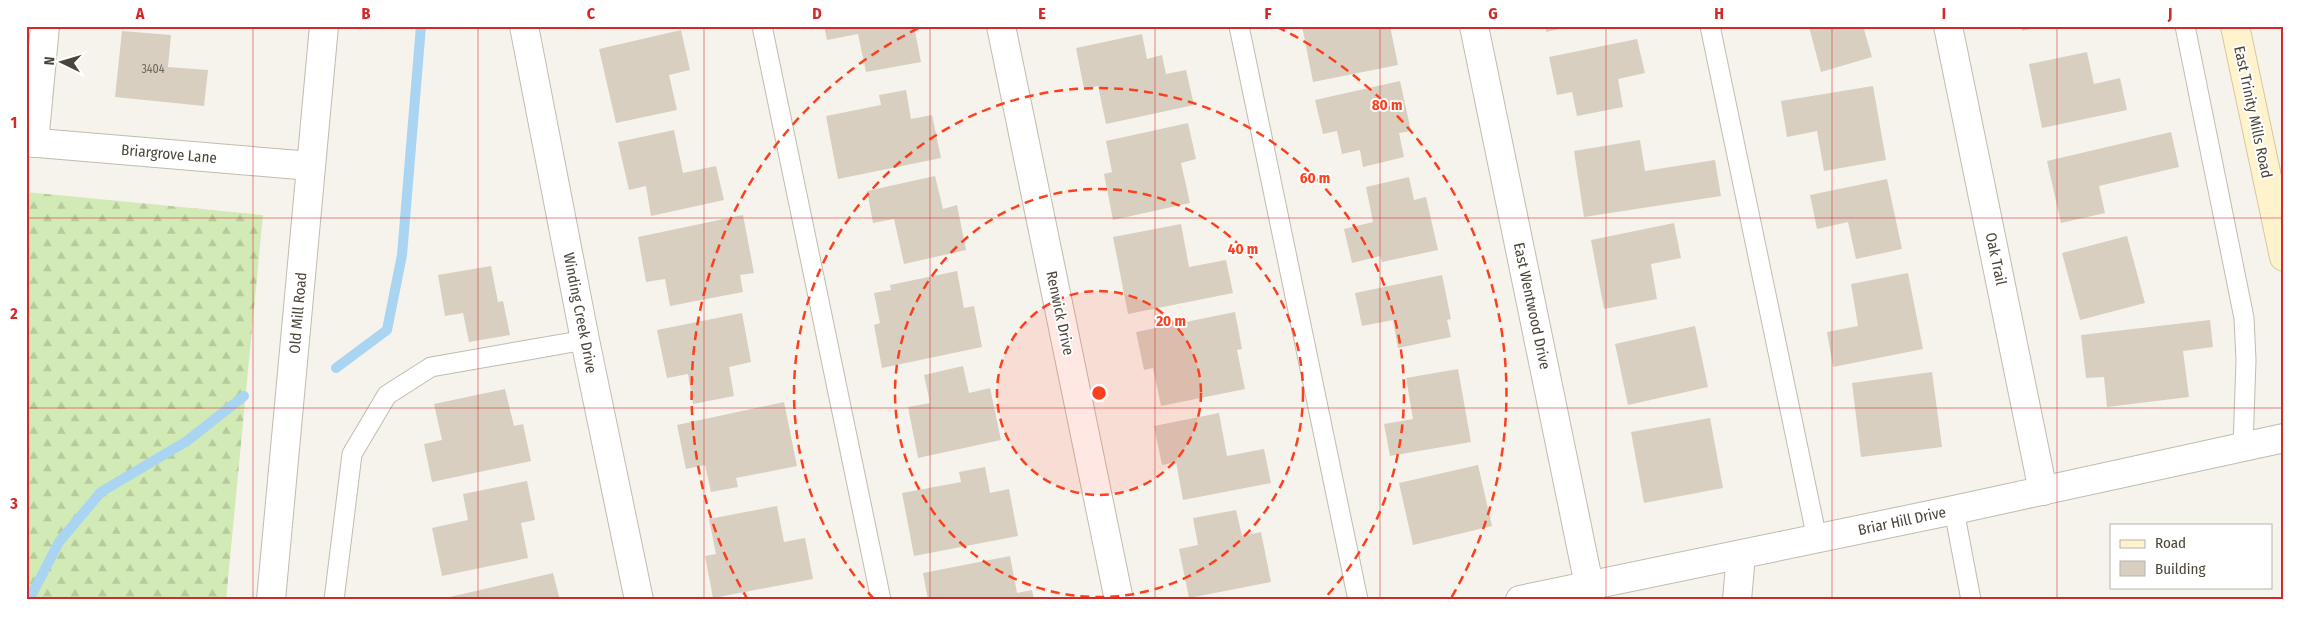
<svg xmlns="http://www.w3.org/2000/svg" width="2310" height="626" font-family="'Fira Sans Condensed',sans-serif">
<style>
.forest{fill:url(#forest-firs)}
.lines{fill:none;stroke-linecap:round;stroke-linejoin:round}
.stream{stroke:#a9d4f2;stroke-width:10}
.building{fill:#d8cfc1}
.service-casing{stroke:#c2bbae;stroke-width:21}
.minor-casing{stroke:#c2bbae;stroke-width:30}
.tertiary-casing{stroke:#c2bbae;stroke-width:30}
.secondary-casing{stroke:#d6c79b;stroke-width:30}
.service{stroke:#fff;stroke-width:19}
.minor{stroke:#fff;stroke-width:28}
.tertiary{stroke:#fff;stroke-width:28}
.secondary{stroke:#fff3cd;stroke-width:28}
.grid{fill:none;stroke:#d62828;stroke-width:1;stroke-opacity:0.55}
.ring{fill:none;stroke:#fc3f1d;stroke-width:2.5;stroke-dasharray:9 6}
.labels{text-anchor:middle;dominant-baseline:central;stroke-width:4;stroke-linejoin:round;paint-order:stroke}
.number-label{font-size:12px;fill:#6e675b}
.street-label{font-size:15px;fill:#4b4439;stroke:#fff}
.centre{fill:#fc3f1d;stroke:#fff;stroke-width:2.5}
.ring-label{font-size:15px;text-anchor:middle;font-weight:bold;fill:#fc3f1d;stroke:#fff;stroke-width:4;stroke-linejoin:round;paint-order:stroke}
.neatline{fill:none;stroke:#d62828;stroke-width:2}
.grid-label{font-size:16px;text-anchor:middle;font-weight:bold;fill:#d62828}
</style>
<defs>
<pattern id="forest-firs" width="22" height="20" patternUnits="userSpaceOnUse" patternTransform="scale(1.25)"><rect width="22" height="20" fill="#d2eab5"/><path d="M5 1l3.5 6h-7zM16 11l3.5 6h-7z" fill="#b6ca9c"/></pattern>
</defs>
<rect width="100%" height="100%" fill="#f6f3ec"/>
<!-- forest -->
<path class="forest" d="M26,192l237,23 -37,385h-200z"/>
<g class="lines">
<!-- stream -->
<g class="stream">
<path d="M336,368l51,-38 15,-75 19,-229"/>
<path d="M29,600l30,-58 42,-50 86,-51 57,-45"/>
</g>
</g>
<!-- building -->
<g class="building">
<path d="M824,26h90l7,36 -55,10 -8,-38 -31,6z"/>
<path d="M1302,26h88l8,39 -85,17z"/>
<path d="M1545,26h25v1l-24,5z"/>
<path d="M1813,26h50l9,31 -51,15 -12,-45z"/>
<path d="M2021,26h19v1l-18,4z"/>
<path d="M681,30l9,40 -21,5 8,35 -61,13 -17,-74z"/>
<path d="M122,31l49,4 -3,32 40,3 -4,36 -89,-9z"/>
<path d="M1142,34l5,25 15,-4 4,19 20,-4 8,35 -88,19 -8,-38 -14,3 -8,-41z"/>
<path d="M1637,39l8,34 -27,6 5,28 -46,9 -5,-24 -15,3 -8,-38z"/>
<path d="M2087,52l7,32 26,-6 7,32 -85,18 -13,-64z"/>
<path d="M1400,81l11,50 -12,2 5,24 -41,10 -3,-17 -18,4 -5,-23 -14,3 -8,-34z"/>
<path d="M1873,86l13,74 -62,11 -7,-40 -30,6 -6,-36z"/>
<path d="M906,90l5,29 21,-4 9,43 -103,21 -12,-63 55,-11 -2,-10z"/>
<path d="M1188,123l8,36 -15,4 9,40 -77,17 -9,-46 8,-2 -6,-31z"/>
<path d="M674,130l9,43 33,-7 8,34 -73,16 -5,-30 -17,4 -11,-48z"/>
<path d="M2171,132l8,35 -80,19 6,27 -44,10 -14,-62z"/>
<path d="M1640,140l5,31 70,-11 6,36 -137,21 -10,-66z"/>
<path d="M935,176l8,33 14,-4 9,45 -62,14 -10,-45 -21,4 -6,-32z"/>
<path d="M1409,177l5,23 12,-3 12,53 -56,12 -2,-6 -28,7 -8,-34 29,-7 -7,-35z"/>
<path d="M1887,179l15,70 -46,10 -8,-37 -31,7 -7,-34z"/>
<path d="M743,215l11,58 -14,2 3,17 -73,14 -5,-27 -19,3 -8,-45z"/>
<path d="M1674,223l7,35 -30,6 6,35 -53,10 -13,-69z"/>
<path d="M1181,224l8,43 37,-7 7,33 -105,21 -15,-77z"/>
<path d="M2127,236l18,67 -65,17 -18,-67z"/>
<path d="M491,266l7,36 5,-1 7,34 -41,7 -6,-29 -18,3 -7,-41z"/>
<path d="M957,271l7,37 10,-2 8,41 -100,21 -8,-43 6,-2 -6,-30 17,-3 -1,-5z"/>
<path d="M1908,273l15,76 -90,18 -6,-35 31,-6 -7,-42z"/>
<path d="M1442,275l9,44 -4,1 4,17 -53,11 -5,-28 -31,6 -7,-33z"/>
<path d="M1235,312l7,37 -5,1 8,39 -84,17 -8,-38 -9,2 -8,-38z"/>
<path d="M742,313l9,49 -22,5 5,29 -41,8 -5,-30 -21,4 -10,-48z"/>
<path d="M2210,320l3,27 -30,4 6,46 -82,10 -3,-30 -18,1 -5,-43z"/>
<path d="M1695,326l13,61 -80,18 -13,-61z"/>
<path d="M963,366l6,27 21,-5 11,52 -83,18 -10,-51 22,-4 -6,-28z"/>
<path d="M1458,369l13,73 -81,14 -6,-32 29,-5 -7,-41z"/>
<path d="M1932,372l10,75 -81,10 -9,-74z"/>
<path d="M505,389l9,37 9,-2 8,37 -99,21 -8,-38 18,-4 -8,-36z"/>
<path d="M784,402l13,64 -61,12 2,9 -27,5 -6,-27 -19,4 -9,-44z"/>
<path d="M1219,413l8,43 37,-7 7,34 -88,17 -7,-38 -14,3 -8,-39z"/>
<path d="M1710,418l13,70 -79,15 -13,-71z"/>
<path d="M1478,465l14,61 -79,19 -14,-62z"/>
<path d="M985,467l5,26 19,-4 9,47 -104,20 -12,-63 59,-11 -2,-10z"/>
<path d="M527,481l8,39 -14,3 7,35 -86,18 -10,-48 36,-8 -5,-26z"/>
<path d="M777,506l7,36 21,-4 8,41 -100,19 -8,-42 11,-2 -7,-35z"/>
<path d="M1236,510l6,26 19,-4 10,50 -82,16 -10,-49 19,-4 -5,-27z"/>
<path d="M1010,556l7,37 15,-3 2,10h-106l-5,-27z"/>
<path d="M553,573l7,27h-109l-1,-3z"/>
</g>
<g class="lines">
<defs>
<g id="service">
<path d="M762,26l119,574"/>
<path d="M1239,26l119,574"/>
<path d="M1710,26l107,513"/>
<path d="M2185,26l59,292 2,42 -3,87"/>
<path d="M1954,510l17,90"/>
<path d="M334,600l18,-146 35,-59 44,-28 154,-27"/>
</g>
<g id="minor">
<path d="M524,26l61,314 54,260"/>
<path d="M1001,26l118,574"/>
<path d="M1474,26l115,559"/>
<path d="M1948,26l95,465"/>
<path d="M34,143l11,-117"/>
<path d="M1520,600l434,-90 330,-72"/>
<path d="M1737,600l4,-45"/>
</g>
<g id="tertiary">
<path d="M26,142l285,24"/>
<path d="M271,600l53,-574"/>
</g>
<path id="secondary" d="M2235,26l49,231"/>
</defs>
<!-- service casing -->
<use href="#service" class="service-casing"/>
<!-- minor casing -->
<use href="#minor" class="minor-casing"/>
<!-- tertiary casing -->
<use href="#tertiary" class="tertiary-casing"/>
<!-- secondary casing -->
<use href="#secondary" class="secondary-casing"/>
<!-- service -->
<use href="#service" class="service"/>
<!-- minor -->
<use href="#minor" class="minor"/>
<!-- tertiary -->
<use href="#tertiary" class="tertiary"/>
<!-- secondary -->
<use href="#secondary" class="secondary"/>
</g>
<!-- grid -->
<path class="grid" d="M253,26v574M478,26v574M704,26v574M930,26v574M1155,26v574M1380,26v574M1606,26v574M1832,26v574M2057,26v574M26,218h2258M26,408h2258"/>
<!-- distance rings -->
<circle cx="1099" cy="393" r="102" fill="#fc3f1d" fill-opacity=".12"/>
<g class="ring">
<circle cx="1099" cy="393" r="102"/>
<circle cx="1099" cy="393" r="204"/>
<path d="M874 599A305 305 0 1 1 1324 599"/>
<path d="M748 600A407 407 0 0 1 921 27M1277 27A407 407 0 0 1 1450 600"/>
</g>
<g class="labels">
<!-- number labels -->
<g class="number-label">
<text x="153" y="69">3404</text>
</g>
<!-- street labels -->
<g class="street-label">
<text transform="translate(2253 112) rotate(78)">East Trinity Mills Road</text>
<text transform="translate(169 154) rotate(5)">Briargrove Lane</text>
<text transform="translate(1996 259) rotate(78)">Oak Trail</text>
<text transform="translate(1532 306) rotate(78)">East Wentwood Drive</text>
<text transform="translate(298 313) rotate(-85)">Old Mill Road</text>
<text transform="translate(580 313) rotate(79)">Winding Creek Drive</text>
<text transform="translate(1060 313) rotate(78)">Renwick Drive</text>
<text transform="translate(1902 521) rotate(-12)">Briar Hill Drive</text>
</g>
</g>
<circle cx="1099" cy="393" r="8" class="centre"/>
<g class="ring-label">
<text x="1387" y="110">80 m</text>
<text x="1315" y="183">60 m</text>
<text x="1243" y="254">40 m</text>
<text x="1171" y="326">20 m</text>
</g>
<!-- border -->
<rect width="2310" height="626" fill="none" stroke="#ffffff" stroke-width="55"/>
<!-- legend -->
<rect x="2110" y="524" width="162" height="65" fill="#ffffff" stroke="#b7b4b0"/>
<rect x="2120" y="540" width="25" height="8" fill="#fff3cd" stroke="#b7b4b0"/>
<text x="2155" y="548" font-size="15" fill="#4b4439">Road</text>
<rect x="2120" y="561" width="25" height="15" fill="#d8cfc1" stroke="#b7b4b0"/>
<text x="2155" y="574" font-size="15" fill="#4b4439">Building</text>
<!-- north arrow -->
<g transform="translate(62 62) rotate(275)" stroke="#ffffff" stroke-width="4" paint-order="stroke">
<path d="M0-4L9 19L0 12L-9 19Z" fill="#4b4439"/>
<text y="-8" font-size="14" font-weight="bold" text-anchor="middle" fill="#4b4439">N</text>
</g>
<rect x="28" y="28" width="2254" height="570" class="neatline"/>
<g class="grid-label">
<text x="140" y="19">A</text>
<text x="366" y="19">B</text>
<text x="591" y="19">C</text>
<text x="817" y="19">D</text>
<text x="1042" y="19">E</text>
<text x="1268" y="19">F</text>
<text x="1493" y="19">G</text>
<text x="1719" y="19">H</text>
<text x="1944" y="19">I</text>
<text x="2170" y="19">J</text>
<text x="14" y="128">1</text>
<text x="14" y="319">2</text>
<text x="14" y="509">3</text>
</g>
</svg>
